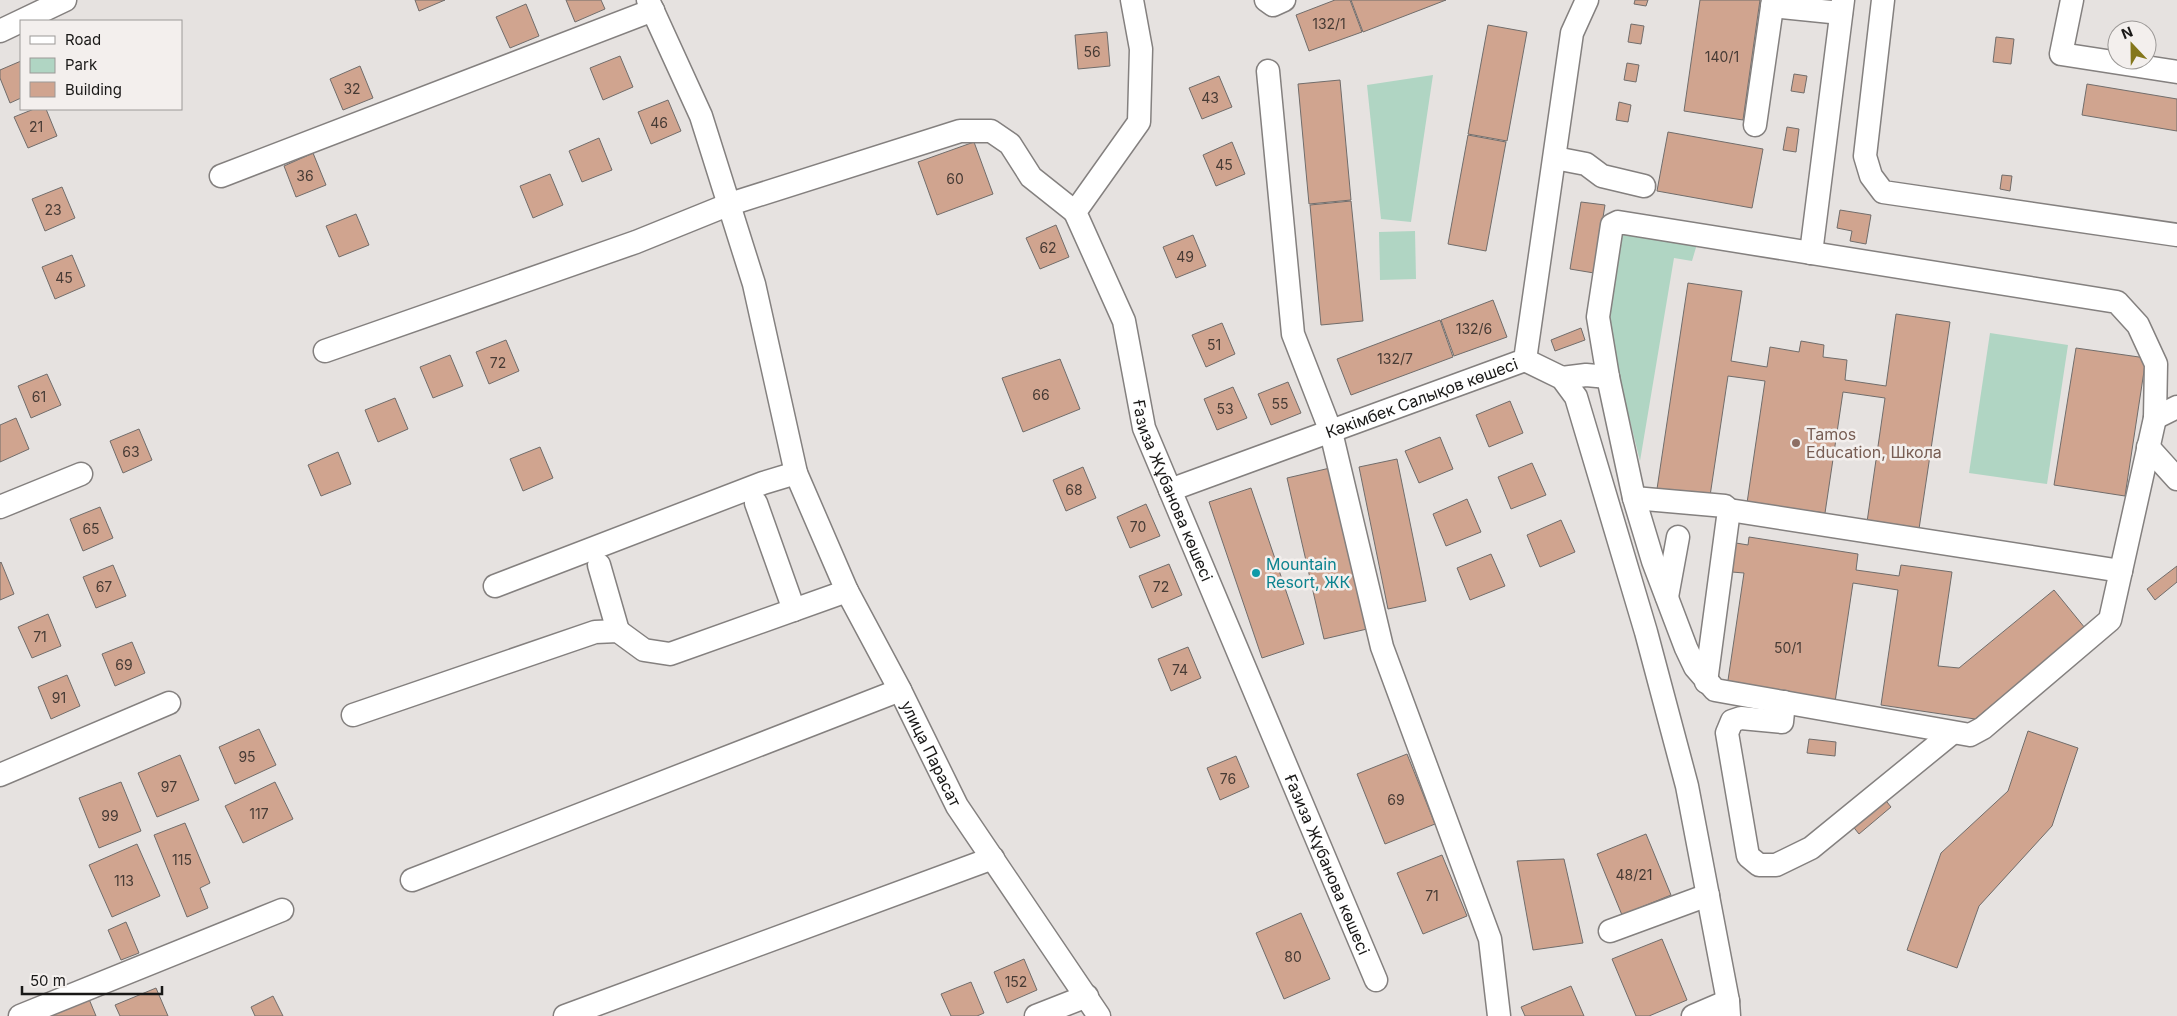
<svg xmlns="http://www.w3.org/2000/svg" width="2177" height="1016" font-family="Inter,sans-serif">
<style>
.green{fill:#b0d5c3}
.building{fill:#d0a48f;stroke:#716d6b}
.lines{fill:none;stroke-linecap:round;stroke-linejoin:round}
.minor-casing{stroke:#84807f;stroke-width:25}
.minor{stroke:#fff;stroke-width:22}
.education-dot{fill:#8d6e63;stroke:#f3efed;stroke-width:2}
.culture-dot{fill:#0f9aa8;stroke:#f3efed;stroke-width:2}
.labels{text-anchor:middle;dominant-baseline:central;stroke-width:5;stroke-linejoin:round;paint-order:stroke}
.number-label{font-size:14px;fill:#473b35}
.street-label{font-size:16px;fill:#191817;stroke:#f3efed}
.education-label{font-size:16px;fill:#785e54;stroke:#f3efed;text-anchor:start}
.culture-label{font-size:16px;fill:#0d838f;stroke:#f3efed;text-anchor:start}
</style>
<rect width="100%" height="100%" fill="#e6e2e0"/>
<!-- green -->
<g class="green">
<path d="M1433,75l-22,147 -30,-3 -14,-134z"/>
<path d="M1415,231l1,48 -36,1 -1,-48z"/>
<path d="M1619,232l78,12 -5,17 -18,-3 -34,203 -34,-136z"/>
<path d="M1990,333l78,12 -21,139 -78,-11z"/>
</g>
<!-- building -->
<g class="building">
<path d="M415,0h30l-26,11z"/>
<path d="M566,0h35l4,9 -30,13z"/>
<path d="M1335,0h15l12,32 -53,19 -13,-36z"/>
<path d="M1351,0h95l-83,32z"/>
<path d="M1635,0h13l-2,6 -12,-2z"/>
<path d="M1700,0h60l-17,120 -59,-9z"/>
<path d="M526,4l13,32 -29,12 -14,-31z"/>
<path d="M1631,24l13,2 -3,18 -13,-2z"/>
<path d="M1488,25l39,7 -20,109 -39,-7z"/>
<path d="M1107,32l3,34 -32,3 -3,-34z"/>
<path d="M1996,37l18,2 -3,25 -18,-2z"/>
<path d="M620,56l13,31 -30,13 -13,-32z"/>
<path d="M21,61v37l-11,5 -10,-25v-8z"/>
<path d="M1627,63l12,2 -3,17 -12,-2z"/>
<path d="M360,66l13,32 -30,12 -13,-31z"/>
<path d="M1794,74l13,2 -3,17 -13,-2z"/>
<path d="M1219,76l13,31 -30,12 -13,-31z"/>
<path d="M1340,80l11,120 -42,4 -11,-120z"/>
<path d="M2087,84l90,15v32l-95,-16z"/>
<path d="M668,100l13,31 -30,13 -13,-32z"/>
<path d="M1619,102l12,3 -3,17 -12,-2z"/>
<path d="M34,109h12l11,27 -29,12 -14,-31z"/>
<path d="M1787,127l12,2 -3,23 -13,-2z"/>
<path d="M1668,132l95,17 -11,59 -95,-17z"/>
<path d="M1468,135l38,7 -20,109 -38,-7z"/>
<path d="M599,138l13,32 -30,12 -13,-31z"/>
<path d="M974,142l19,52 -56,21 -19,-53z"/>
<path d="M1232,142l13,32 -29,12 -13,-31z"/>
<path d="M313,153l13,32 -30,12 -12,-31z"/>
<path d="M550,174l13,31 -30,13 -13,-32z"/>
<path d="M2002,175l10,1 -2,15 -10,-2z"/>
<path d="M62,187l13,31 -30,13 -13,-32z"/>
<path d="M1351,201l12,120 -42,4 -11,-120z"/>
<path d="M1581,202l24,3 -11,68 -24,-4z"/>
<path d="M1840,210l31,5 -5,29 -16,-3 2,-10 -15,-3z"/>
<path d="M356,214l13,31 -30,12 -13,-31z"/>
<path d="M1056,225l13,32 -29,12 -14,-31z"/>
<path d="M1193,235l13,31 -30,12 -13,-31z"/>
<path d="M72,255l13,31 -30,13 -13,-32z"/>
<path d="M1688,283l54,8 -11,70 36,6 3,-20 29,5 2,-11 23,4 -1,12 24,3 -2,20 41,6 10,-72 54,8 -31,207 -52,-7 18,-124 -42,-6 -18,121 -78,-10 18,-122 -37,-5 -18,120 -53,-7z"/>
<path d="M1493,300l14,37 -53,19 -13,-36z"/>
<path d="M1440,320l13,37 -102,38 -14,-36z"/>
<path d="M1222,323l13,31 -29,13 -14,-32z"/>
<path d="M1581,328l4,12 -30,11 -4,-11z"/>
<path d="M506,340l13,31 -30,13 -13,-32z"/>
<path d="M2076,348l70,10 -21,138 -71,-11z"/>
<path d="M450,355l13,31 -30,12 -13,-31z"/>
<path d="M1060,359l20,50 -57,23 -21,-54z"/>
<path d="M47,374l14,31 -30,13 -13,-32z"/>
<path d="M1288,382l13,31 -30,12 -13,-31z"/>
<path d="M1233,387l14,31 -30,12 -13,-31z"/>
<path d="M395,398l13,31 -30,13 -13,-32z"/>
<path d="M1510,401l13,32 -34,14 -13,-32z"/>
<path d="M16,418l13,31 -29,13v-37z"/>
<path d="M139,429l13,31 -29,13 -13,-32z"/>
<path d="M1440,437l13,32 -34,14 -14,-32z"/>
<path d="M540,447l13,31 -30,13 -13,-32z"/>
<path d="M338,452l13,32 -30,12 -13,-31z"/>
<path d="M1397,459l29,142 -38,8 -29,-142z"/>
<path d="M1532,463l14,32 -35,14 -13,-32z"/>
<path d="M1083,467l13,31 -30,13 -13,-31z"/>
<path d="M1330,468l37,161 -43,10 -37,-161z"/>
<path d="M1251,488l53,156 -42,14 -53,-156z"/>
<path d="M1467,499l14,33 -35,14 -13,-32z"/>
<path d="M1146,504l14,32 -30,12 -13,-31z"/>
<path d="M100,507l13,31 -30,13 -13,-32z"/>
<path d="M1561,520l14,32 -35,15 -13,-32z"/>
<path d="M1749,537l109,17 -2,16 43,6 2,-11 51,7 -14,94 21,2 95,-78 31,38 -110,91 -94,-14 17,-115 -45,-7 -18,119 -108,-15 17,-114 -12,-1 4,-29 12,2z"/>
<path d="M1491,554l14,32 -35,14 -13,-32z"/>
<path d="M1,562l13,32 -14,6v-37z"/>
<path d="M1169,564l13,31 -30,13 -13,-32z"/>
<path d="M113,565l13,31 -30,12 -13,-31z"/>
<path d="M2177,566v16l-22,18 -8,-11z"/>
<path d="M48,614l13,32 -29,12 -14,-31z"/>
<path d="M132,642l13,31 -30,13 -13,-32z"/>
<path d="M1188,647l13,31 -30,13 -13,-32z"/>
<path d="M67,675l13,31 -29,13 -13,-32z"/>
<path d="M259,729l17,36 -41,19 -16,-37z"/>
<path d="M2028,731l50,17 -26,78 -73,80 -22,62 -50,-18 34,-97 67,-62z"/>
<path d="M1809,739l27,3 -1,14 -28,-3z"/>
<path d="M1407,754l28,70 -50,20 -28,-70z"/>
<path d="M180,755l19,45 -42,17 -19,-44z"/>
<path d="M1236,756l13,31 -29,13 -13,-32z"/>
<path d="M121,782l20,49 -42,17 -20,-50z"/>
<path d="M275,782l18,37 -50,24 -18,-37z"/>
<path d="M1883,797l8,10 -32,27 -8,-10z"/>
<path d="M185,823l25,60 -10,5 8,20 -21,9 -33,-82z"/>
<path d="M1646,834l25,61 -49,20 -25,-61z"/>
<path d="M137,844l23,52 -48,21 -23,-52z"/>
<path d="M1442,855l25,61 -44,18 -26,-61z"/>
<path d="M1564,859l19,84 -50,7 -16,-89z"/>
<path d="M1301,913l29,66 -46,20 -28,-66z"/>
<path d="M126,922l13,31 -18,7 -13,-30z"/>
<path d="M1662,939l25,61 -38,16h-13l-24,-57z"/>
<path d="M1024,959l13,31 -30,13 -13,-31z"/>
<path d="M971,982l13,31 -7,3h-26l-10,-22z"/>
<path d="M1571,986l13,30h-59l-4,-9z"/>
<path d="M156,988l12,28h-48l-5,-11z"/>
<path d="M273,996l10,20h-28l-4,-9z"/>
<path d="M89,999l7,17h-48z"/>
</g>
<g class="lines">
<defs>
<g id="minor">
<path id="s1" d="M648,0l53,116 53,168 42,189 51,118 53,99 57,116 142,210"/>
<path id="s2" d="M1132,0l9,49 -2,73 -64,90 49,109 20,107 232,552"/>
<path d="M1266,0l7,5 11,-5"/>
<path d="M1883,0l-18,156 6,20 12,16 294,43"/>
<path d="M2072,0l-11,54 116,18"/>
<path d="M1772,6l69,7"/>
<path d="M0,31l65,-31"/>
<path d="M1268,71l25,263 38,98 51,215 108,292 9,77"/>
<path d="M1755,125l18,-125"/>
<path d="M1555,158l31,6 16,12 42,10"/>
<path d="M221,176l432,-166"/>
<path d="M1618,222l499,80 21,23 18,39 -1,54 -45,202 -127,108 -13,7 -255,-45 -20,-23 -9,-19 -33,-87 -19,-63 -26,-121 -10,-60 14,-92z"/>
<path d="M1811,253l32,-253"/>
<path d="M325,351l311,-109 94,-38 230,-73h31l19,13 21,33 44,35"/>
<path d="M1525,360l37,18 14,19 70,235 41,154 41,215 1,15"/>
<path d="M1562,378l24,-3 22,2"/>
<path d="M2155,418l22,-11"/>
<path d="M2148,447l29,32"/>
<path id="s3" d="M1170,490l355,-130 47,-327 15,-33"/>
<path d="M1634,498l91,8 4,4 -23,172"/>
<path d="M756,503l38,107"/>
<path d="M0,507l81,-33"/>
<path d="M1729,510l392,61"/>
<path d="M599,565l19,66"/>
<path d="M495,586l268,-103 33,-10"/>
<path d="M1667,597l11,-60"/>
<path d="M1784,702l-2,20 -41,-4 -9,3 -5,12 21,123 11,9h17l35,-17 141,-115"/>
<path d="M353,715l242,-83 23,-1 26,19 26,4 177,-63"/>
<path d="M0,775l169,-72"/>
<path d="M412,880l488,-190"/>
<path d="M1610,931l98,-36"/>
<path d="M20,1016l262,-106"/>
<path d="M565,1016l428,-158"/>
<path d="M1036,1016l51,-20"/>
<path d="M1693,1016l35,-15"/>
</g>
</defs>
<!-- minor casing -->
<use href="#minor" class="minor-casing"/>
<!-- minor -->
<use href="#minor" class="minor"/>
</g>
<!-- markers -->
<circle class="education-dot" cx="1796" cy="443" r="5"/>
<circle class="culture-dot" cx="1256" cy="573" r="5"/>
<g class="labels">
<!-- number labels -->
<g class="number-label">
<text x="1329" y="23">132/1</text>
<text x="1092" y="51">56</text>
<text x="1722" y="56">140/1</text>
<text x="352" y="88">32</text>
<text x="1210" y="97">43</text>
<text x="659" y="122">46</text>
<text x="36" y="126">21</text>
<text x="1224" y="164">45</text>
<text x="305" y="175">36</text>
<text x="955" y="178">60</text>
<text x="53" y="209">23</text>
<text x="1048" y="247">62</text>
<text x="1185" y="256">49</text>
<text x="64" y="277">45</text>
<text x="1474" y="328">132/6</text>
<text x="1214" y="344">51</text>
<text x="1395" y="358">132/7</text>
<text x="498" y="362">72</text>
<text x="1041" y="394">66</text>
<text x="39" y="396">61</text>
<text x="1280" y="403">55</text>
<text x="1225" y="408">53</text>
<text x="131" y="451">63</text>
<text x="1074" y="489">68</text>
<text x="1138" y="526">70</text>
<text x="91" y="528">65</text>
<text x="104" y="586">67</text>
<text x="1161" y="586">72</text>
<text x="40" y="636">71</text>
<text x="1788" y="647">50/1</text>
<text x="124" y="664">69</text>
<text x="1180" y="669">74</text>
<text x="59" y="697">91</text>
<text x="247" y="756">95</text>
<text x="1228" y="778">76</text>
<text x="169" y="786">97</text>
<text x="1396" y="799">69</text>
<text x="259" y="813">117</text>
<text x="110" y="815">99</text>
<text x="182" y="859">115</text>
<text x="1634" y="874">48/21</text>
<text x="124" y="880">113</text>
<text x="1432" y="895">71</text>
<text x="1293" y="956">80</text>
<text x="1016" y="981">152</text>
</g>
<!-- street labels -->
<g class="street-label">
<text stroke="none"><textPath href="#s3" startOffset="268">Кәкімбек Салықов көшесі</textPath></text>
<text stroke="none"><textPath href="#s2" startOffset="530">Ғазиза Жұбанова көшесі</textPath></text>
<text stroke="none"><textPath href="#s1" startOffset="809">улица Парасат</textPath></text>
<text stroke="none"><textPath href="#s2" startOffset="935">Ғазиза Жұбанова көшесі</textPath></text>
</g>
<!-- education labels -->
<g class="education-label">
<text x="1806" y="434">Tamos<tspan x="1806" dy="18">Education, Школа</tspan></text>
</g>
<!-- culture labels -->
<g class="culture-label">
<text x="1266" y="564">Mountain<tspan x="1266" dy="18">Resort, ЖК</tspan></text>
</g>
</g>
<!-- legend -->
<rect x="20" y="20" width="162" height="90" fill="#f3efed" stroke="#9c9997"/>
<rect x="30" y="36" width="25" height="8" fill="#ffffff" stroke="#9c9997"/>
<text x="65" y="45" font-size="15" fill="#191817">Road</text>
<rect x="30" y="58" width="25" height="15" fill="#b0d5c3" stroke="#9c9997"/>
<text x="65" y="70" font-size="15" fill="#191817">Park</text>
<rect x="30" y="82" width="25" height="15" fill="#d0a48f" stroke="#9c9997"/>
<text x="65" y="95" font-size="15" fill="#191817">Building</text>
<!-- north arrow -->
<g transform="translate(2132 45) rotate(338)"><circle r="24" fill="#f3efed" stroke="#9c9997"/>
<path d="M0-4L9 19L0 12L-9 19Z" fill="#84771b"/>
<text y="-8" font-size="14" font-weight="bold" text-anchor="middle" fill="#191817">N</text>
</g>
<!-- scale -->
<path d="M22 986v8h140v-8" fill="none" stroke="#191817" stroke-width="2.5"/>
<text x="30" y="986" font-size="15" fill="#191817" stroke="#f3efed" stroke-width="4" paint-order="stroke">50 m</text>
</svg>
